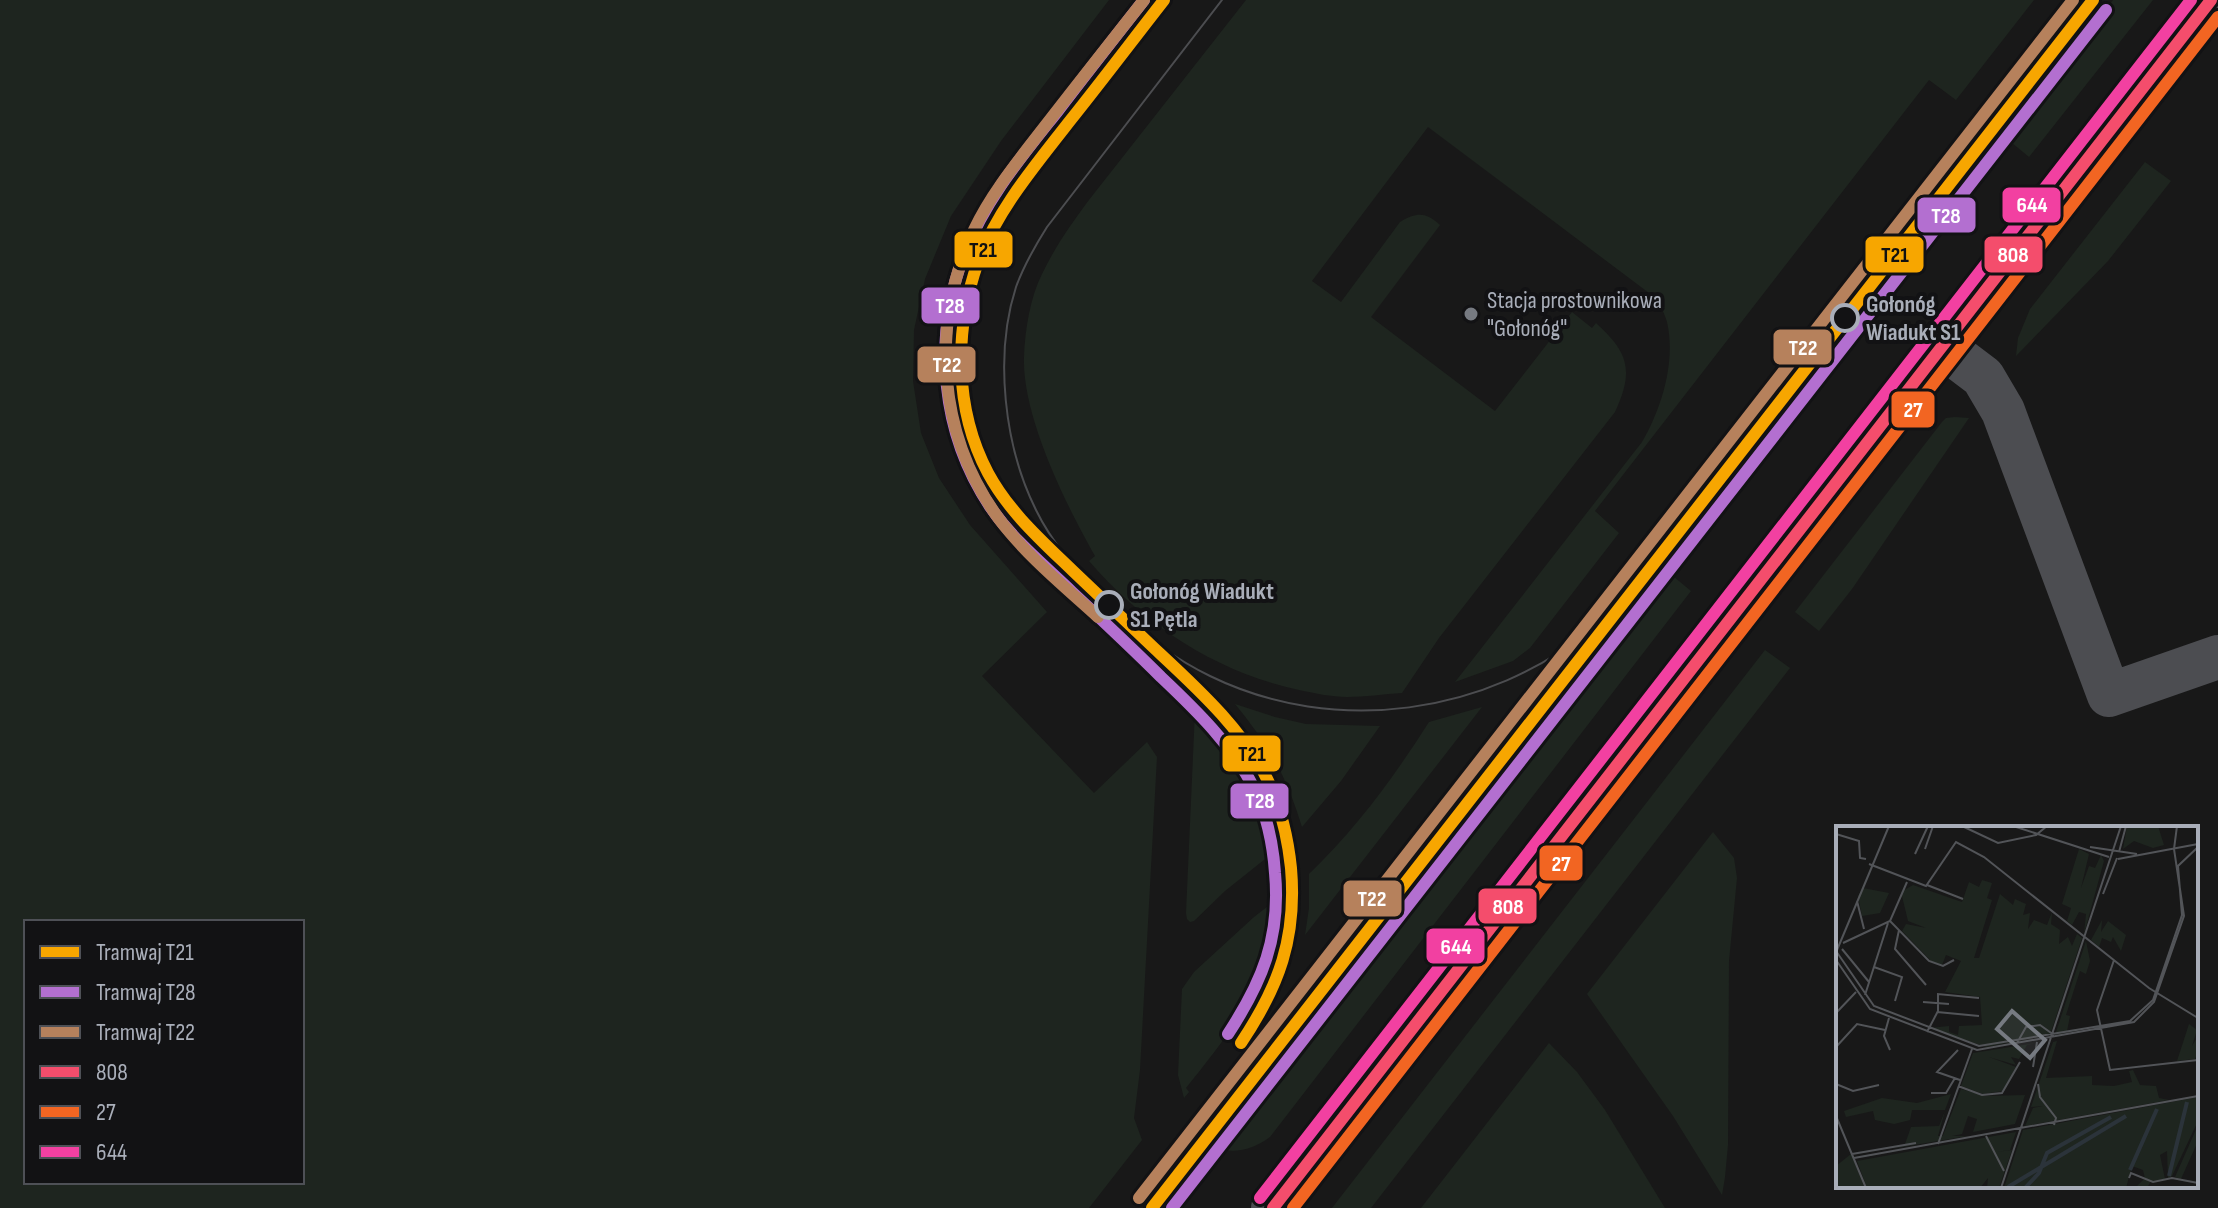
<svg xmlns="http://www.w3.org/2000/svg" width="2218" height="1208" font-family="'Sofia Sans Condensed',sans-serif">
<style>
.green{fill:#1e251f;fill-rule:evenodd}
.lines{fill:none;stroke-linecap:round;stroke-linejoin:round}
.minor{stroke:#4c4d51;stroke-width:44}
.tertiary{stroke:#4c4d51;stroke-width:44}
.tram{stroke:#4c4d50;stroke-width:2}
.bus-1-casing{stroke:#121214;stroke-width:18}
.bus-2-casing{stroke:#121214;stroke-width:18}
.bus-3-casing{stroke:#121214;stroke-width:18}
.bus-1{stroke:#f44d6c;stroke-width:12}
.bus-2{stroke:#f26522;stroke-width:12}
.bus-3{stroke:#f240a1;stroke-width:12}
.tram-1-casing{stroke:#121214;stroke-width:18}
.tram-2-casing{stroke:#121214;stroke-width:18}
.tram-3-casing{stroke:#121214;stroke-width:18}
.tram-1{stroke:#f7a600;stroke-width:12}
.tram-2{stroke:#b36fd0;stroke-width:12}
.tram-3{stroke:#b6815c;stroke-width:12}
.poi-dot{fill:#767a81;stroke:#121214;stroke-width:3}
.stop-dot{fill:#121214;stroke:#a9aeb9;stroke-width:4}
.labels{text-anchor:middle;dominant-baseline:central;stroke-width:8;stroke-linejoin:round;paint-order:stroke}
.poi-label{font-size:24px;fill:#a9aeb9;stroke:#121214;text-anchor:start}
.stop-label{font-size:24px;font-weight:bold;fill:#a9aeb9;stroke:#121214;text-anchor:start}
.inset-river{fill:none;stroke:#2b333a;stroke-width:4}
.inset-road{fill:none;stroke:#525458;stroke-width:2}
.view{fill:#767a81;fill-opacity:0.15;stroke:#767a81;stroke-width:4}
.inset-edge{fill:none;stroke:#a9aeb9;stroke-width:4}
.line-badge{stroke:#121214;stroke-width:3}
.badge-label{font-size:22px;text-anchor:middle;font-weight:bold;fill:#fff}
.pale-badge-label{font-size:22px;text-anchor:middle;font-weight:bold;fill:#111}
</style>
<rect width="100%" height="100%" fill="#181818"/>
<!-- green -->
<g class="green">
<path d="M0,0h1109l-108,141 -50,75 -26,63 -11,51 -1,51 8,52 18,45 31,47 77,87 -65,64 112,117 53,-51 10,15 -17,313 -6,48 8,22 -53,68h-1089zM26,922h276v260h-276z"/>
<path d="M1246,0h788l-78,100 -27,-20 -334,431 24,22 -89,115 -17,13 -58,21 187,-240c20,-34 34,-81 25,-120 -2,-8 -7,-16 -10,-23l-229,-172 -116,154 29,21 59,-80c17,-10 26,-10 40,3l-69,92 124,94 77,-99 20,16 4,-5c33,30 38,48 19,89l-176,226 -37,55c-18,1 -37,4 -55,4 -16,0 -33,-4 -48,-7 -83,-18 -155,-65 -210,-129l6,-5c-29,-51 -73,-140 -71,-199 1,-27 6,-59 18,-83 22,-46 56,-85 87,-125 39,-50 78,-99 117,-149z"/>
<path d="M2113,0h40l-124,157 -23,-19z"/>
<path d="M2145,162l26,19 -63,80 -92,95 2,-18 12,-29z"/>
<path d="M1955,417l14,1 -117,171 -33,42 -24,-19 147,-190 4,-4z"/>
<path d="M1668,572l23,19 -421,546c-18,13 -34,17 -56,11l18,-24 4,2z"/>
<path d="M1765,650l25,18 -419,540h-39z"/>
<path d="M1235,704l40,13 31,7 74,2 -39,55 -39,46c-16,-52 -32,-80 -67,-123z"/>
<path d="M1482,707l-177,228 4,-27v-34c47,-45 85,-97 120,-152z"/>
<path d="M1195,711c44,45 65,78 79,141l-49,39 -31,30 -4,1 -3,-3 -1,-6z"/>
<path d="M1713,832l21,26 3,20 -8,83 -1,184 -3,32 -3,18 -49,-79 -86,-122z"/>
<path d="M1276,900c-2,19 -5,38 -10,56 -13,50 -49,93 -80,132l3,4 -5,6 -6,-23 4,-86 12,-17 60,-55z"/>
<path d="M1549,1043l28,29 28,38 60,98h-244z"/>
</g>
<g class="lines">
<!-- minor -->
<path class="minor" d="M1942,346l41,31 20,34 106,284 109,-38"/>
<!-- tertiary -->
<path class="tertiary" d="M1273,1208l938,-1208"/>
<!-- tram -->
<g class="tram">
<path d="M1102,598c-25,-27 -50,-55 -66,-88 -32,-64 -42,-155 -20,-223 8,-22 19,-41 31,-60l175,-227"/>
<path d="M1115,611c30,25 60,48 95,65 125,61 278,39 384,-49 19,-16 35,-34 51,-52"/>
</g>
<defs>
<path id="bus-1" d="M1273,1208l938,-1208"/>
<path id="bus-2" d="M1293,1208l925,-1191"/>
<path id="bus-3" d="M1260,1198l931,-1198"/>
</defs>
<!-- bus-1 casing -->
<use href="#bus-1" class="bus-1-casing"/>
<!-- bus-2 casing -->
<use href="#bus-2" class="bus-2-casing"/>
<!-- bus-3 casing -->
<use href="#bus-3" class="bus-3-casing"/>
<!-- bus-1 -->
<use href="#bus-1" class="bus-1"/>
<!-- bus-2 -->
<use href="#bus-2" class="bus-2"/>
<!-- bus-3 -->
<use href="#bus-3" class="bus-3"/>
<defs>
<g id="tram-1">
<path d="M1164,0c-32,41 -63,82 -95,122 -34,44 -72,88 -91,140 -24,68 -24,147 10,211 21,39 54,68 85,98 27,26 54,51 81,77 43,40 91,83 116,137 12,27 18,54 21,83 6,70 -12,118 -50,175"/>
<path d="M1152,1208l941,-1208"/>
</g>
<g id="tram-2">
<path d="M1144,0c-29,37 -58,74 -87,112 -35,44 -73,89 -93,143 -32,84 -23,179 27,253 22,32 53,57 81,84 30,28 60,56 89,85 35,33 72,69 94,113 12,26 18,54 20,83 6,64 -13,109 -47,161"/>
<path d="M1172,1208l934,-1198"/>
</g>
<g id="tram-3">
<path d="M1098,617c-34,-31 -71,-61 -99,-98 -62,-85 -69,-195 -25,-289 17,-36 44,-69 68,-100 34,-44 68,-87 102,-130"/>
<path d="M1139,1198l934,-1198"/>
</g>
</defs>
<!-- tram-1 casing -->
<use href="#tram-1" class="tram-1-casing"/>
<!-- tram-2 casing -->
<use href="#tram-2" class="tram-2-casing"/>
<!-- tram-3 casing -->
<use href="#tram-3" class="tram-3-casing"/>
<!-- tram-1 -->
<use href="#tram-1" class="tram-1"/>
<!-- tram-2 -->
<use href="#tram-2" class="tram-2"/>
<!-- tram-3 -->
<use href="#tram-3" class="tram-3"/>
</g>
<!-- markers -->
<circle class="poi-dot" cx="1471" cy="314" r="8"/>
<g class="stop-dot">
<circle cx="1845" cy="318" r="13"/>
<circle cx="1109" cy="605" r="13"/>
</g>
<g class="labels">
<!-- poi labels -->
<g class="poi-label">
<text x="1487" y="300">Stacja prostownikowa<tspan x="1487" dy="28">"Gołonóg"</tspan></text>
</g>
<!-- stop labels -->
<g class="stop-label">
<text x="1866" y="304">Gołonóg<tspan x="1866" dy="28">Wiadukt S1</tspan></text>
<text x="1130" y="591">Gołonóg Wiadukt<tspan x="1130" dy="28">S1 Pętla</tspan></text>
</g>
</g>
<!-- overview -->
<g transform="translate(1836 826)">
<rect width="362" height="362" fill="#181818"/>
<path d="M291,0h31l6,19 -11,3 -19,-7 -11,8zM243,23l10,5 -8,34 8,-22 6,2 6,-13 3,6 -20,73 2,-20 -7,-2 -7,13 -5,-4 4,-13 -9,-4zM146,54l10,3 -5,15 5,2 -18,58h5l21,-64 13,11 2,-6 11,5 -3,11 7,-2 -2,16 6,-9 13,5 5,-13 -1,12 9,6 -1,14 9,-7 4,9 5,-12 5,4 -32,97 -64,12 -57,-19 20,-2v6l9,3 1,-9 23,-1 -2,-28 -35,-5 16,-31 -15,-6 -4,10 -10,-3 -30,-31 4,-7 20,4 -18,-7 -7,-29 12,-7 49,17 7,-20 10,5zM27,62l26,5 -9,20 -18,3 -4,-20zM266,94l-1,12 7,-11 18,14 -5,16 -8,-14 -2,5 -9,-4 -3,9 -8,-7zM250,115l4,20 -4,13 -6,-3 -14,44 4,1 -3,15 32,-5 -44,9zM353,198l8,6 -5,16 6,-10v15l-3,8 -18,2zM221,215l-11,37 46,-2v9l22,1 18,-4 -3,-11 4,-1 7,15 16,1 3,12 10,2 -144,26 8,-18 10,-2 -12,1 22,-65zM200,217l-9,2 -8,14 -8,-2 5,8 -27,-8 27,10 -13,24 -20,3 -22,-8 12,-33zM125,263l24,7 40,-1 -10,29 -42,8 4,-13 -9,-3 -6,18 -20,4zM115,268l-6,16h-33l-2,10 -16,4 -19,-4 -2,-9 -27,6 -2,-6 38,-13 35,5zM362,271v24l-26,55 -4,2 -1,-27 -7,4 5,24 -14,2 -4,7h-12l10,-10 -2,-8 -11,-4 -6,22h-122l19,-58zM109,285l-7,25h30l-72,12 9,-4 6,-17 28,-1zM362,299v16l-17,38 -6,-2zM180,306l-6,18 -14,2 16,-2 -13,38h-12l1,-10 -8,10h-113l-10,-27zM15,328l14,34h-29v-22z" fill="#1e251f"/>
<path class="inset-river" d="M294,344l27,-61M333,350l18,-74M172,361l118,-71M189,362l14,-15 8,-20 64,-36"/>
<path class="inset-road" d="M126,0l36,17 38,-8 11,-9M177,0l96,31M0,8l23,7 1,17 6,1M254,21l47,7M89,23l8,-23M283,26l7,-26M79,28l13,-28M282,33l80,-15M33,38l57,22 30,-44 28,15 165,131 49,30M91,59l36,14M267,68l14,-36M21,75l7,28M54,95l39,40 14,5 11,-6M63,104l-4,19 31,36M7,117l47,-22 17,-39M6,123l27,33M1,124l52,-124M0,125l38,55 105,40 151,-25 23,-21 29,-85 -4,-49 20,-19M0,134l34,49 107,41 157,-28 20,-20 30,-86 -10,-67 3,-23M278,134l-17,50 13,60 88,-10M38,141l28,10 -7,24M29,169l23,-72M87,176l26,2M101,186l42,4M0,187l20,-21M53,192l-5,18 6,14M91,206l11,-21v-17l41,4M181,217l9,-16 14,-2 14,10M0,221l21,-23 28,6M122,224l-21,22 23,8M197,241l4,-25M0,258l17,7 26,-6M202,258l2,13 16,21 -2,7M122,260l24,9 20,-2 18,-31M95,267h15l9,-15M0,290l30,72M150,310l18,35M102,318l34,-95M16,328l64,-11M18,332l344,-62M293,352l2,-5 22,9 19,-4 26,5M165,362l120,-362"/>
<path class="view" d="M176,185l33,29 -15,18 -33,-29z"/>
<rect width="362" height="362" class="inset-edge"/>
</g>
<g class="line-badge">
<rect x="2001" y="186" width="61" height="38" rx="8" fill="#f240a1"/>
<rect x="1916" y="196" width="61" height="38" rx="8" fill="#b36fd0"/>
<rect x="953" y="230" width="61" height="39" rx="8" fill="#f7a600"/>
<rect x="1983" y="235" width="61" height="39" rx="8" fill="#f44d6c"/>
<rect x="1864" y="235" width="61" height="39" rx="8" fill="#f7a600"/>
<rect x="920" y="286" width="61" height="39" rx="8" fill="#b36fd0"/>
<rect x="1772" y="328" width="61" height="38" rx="8" fill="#b6815c"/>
<rect x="916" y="345" width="61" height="39" rx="8" fill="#b6815c"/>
<rect x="1890" y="390" width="46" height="39" rx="8" fill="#f26522"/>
<rect x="1221" y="734" width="61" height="39" rx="8" fill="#f7a600"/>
<rect x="1229" y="782" width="61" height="38" rx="8" fill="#b36fd0"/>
<rect x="1538" y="844" width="46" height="38" rx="8" fill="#f26522"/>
<rect x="1342" y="879" width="61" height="39" rx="8" fill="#b6815c"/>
<rect x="1477" y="887" width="61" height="38" rx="8" fill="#f44d6c"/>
<rect x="1425" y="927" width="61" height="38" rx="8" fill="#f240a1"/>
</g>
<g class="badge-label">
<text x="2032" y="212">644</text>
<text x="1946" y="223">T28</text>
<text x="2013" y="262">808</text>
<text x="950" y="313">T28</text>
<text x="1803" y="355">T22</text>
<text x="947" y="372">T22</text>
<text x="1913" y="417">27</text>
<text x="1260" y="808">T28</text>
<text x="1561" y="871">27</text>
<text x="1372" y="906">T22</text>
<text x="1508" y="914">808</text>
<text x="1456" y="954">644</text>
</g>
<g class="pale-badge-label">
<text x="983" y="257">T21</text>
<text x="1895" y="262">T21</text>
<text x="1252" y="761">T21</text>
</g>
<!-- legend -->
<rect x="24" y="920" width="280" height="264" fill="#121214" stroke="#4e5056" stroke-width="2"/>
<rect x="40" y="946" width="40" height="12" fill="#f7a600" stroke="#4e5056" stroke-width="2"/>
<text x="96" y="960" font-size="24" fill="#a9aeb9">Tramwaj T21</text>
<rect x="40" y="986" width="40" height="12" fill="#b36fd0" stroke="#4e5056" stroke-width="2"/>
<text x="96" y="1000" font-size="24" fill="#a9aeb9">Tramwaj T28</text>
<rect x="40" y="1026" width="40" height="12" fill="#b6815c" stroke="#4e5056" stroke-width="2"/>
<text x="96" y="1040" font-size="24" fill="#a9aeb9">Tramwaj T22</text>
<rect x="40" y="1066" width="40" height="12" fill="#f44d6c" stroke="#4e5056" stroke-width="2"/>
<text x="96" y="1080" font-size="24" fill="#a9aeb9">808</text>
<rect x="40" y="1106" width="40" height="12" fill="#f26522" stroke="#4e5056" stroke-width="2"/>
<text x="96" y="1120" font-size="24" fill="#a9aeb9">27</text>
<rect x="40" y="1146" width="40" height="12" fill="#f240a1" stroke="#4e5056" stroke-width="2"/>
<text x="96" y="1160" font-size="24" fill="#a9aeb9">644</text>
</svg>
